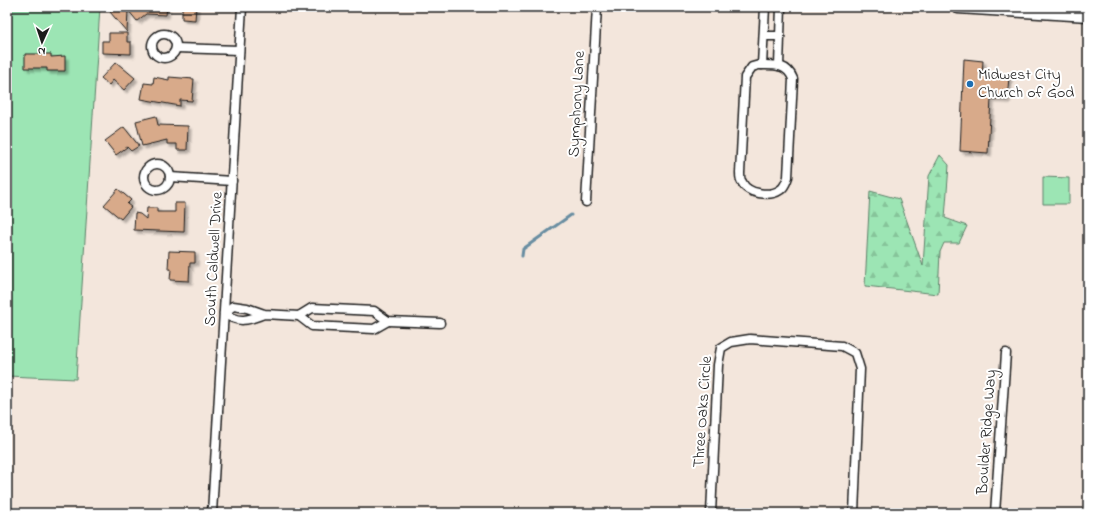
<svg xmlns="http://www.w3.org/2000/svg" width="1095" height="520" font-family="'Indie Flower',sans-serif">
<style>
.forest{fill:url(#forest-firs);stroke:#5c8068}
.green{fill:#9ce5b4;stroke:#5c8068}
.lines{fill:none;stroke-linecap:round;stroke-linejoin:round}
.stream{stroke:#678da1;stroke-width:3}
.building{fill:#d8aa8a;stroke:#1c1c1c;filter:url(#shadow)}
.minor-casing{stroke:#1c1c1c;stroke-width:11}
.secondary-casing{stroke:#1c1c1c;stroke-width:15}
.minor{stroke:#fff;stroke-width:8}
.secondary{stroke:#fff;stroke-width:12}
.poi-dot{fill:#1f6fb2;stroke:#fff;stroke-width:1.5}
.labels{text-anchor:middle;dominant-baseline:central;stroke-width:4;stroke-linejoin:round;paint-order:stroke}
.poi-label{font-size:16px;fill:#1c1c1c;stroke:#fff;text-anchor:start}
.street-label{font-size:16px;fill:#1c1c1c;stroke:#fff}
</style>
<defs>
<pattern id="forest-firs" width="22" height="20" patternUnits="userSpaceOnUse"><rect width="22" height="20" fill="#9ce5b4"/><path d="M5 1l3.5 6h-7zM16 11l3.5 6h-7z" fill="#86c49a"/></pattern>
<filter id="shadow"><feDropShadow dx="3" dy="3" stdDeviation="1" flood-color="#0004"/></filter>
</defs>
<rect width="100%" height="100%" fill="#f3e6dc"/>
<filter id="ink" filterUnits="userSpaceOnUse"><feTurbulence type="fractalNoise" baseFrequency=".025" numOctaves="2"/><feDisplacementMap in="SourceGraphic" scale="8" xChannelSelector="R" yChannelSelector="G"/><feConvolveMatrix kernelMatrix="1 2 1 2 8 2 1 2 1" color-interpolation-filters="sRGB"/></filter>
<g filter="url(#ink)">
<!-- forest -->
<path class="forest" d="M940,155l9,10 -4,53 22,8 -8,17h-15l-4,9 -2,42 -73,-8 5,-95 29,8 24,67 6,-90z"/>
<!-- green -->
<g class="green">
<path d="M7,7h93l-24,372 -69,-3z"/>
<path d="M1043,177l26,1v26h-26z"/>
</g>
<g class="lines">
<!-- stream -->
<path class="stream" d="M522,256l1,-7 48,-34"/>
</g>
<!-- building -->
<g class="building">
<path d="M116,7h51l-1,8 -20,-1 -9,7 -9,-11 -1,22 -17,-20z"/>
<path d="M182,7h14l-1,13 -13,-1z"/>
<path d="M109,33h18v9h4v12l-29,-1v-12h7z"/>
<path d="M25,54h26v3l14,-1v15h-18v-3h-22z"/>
<path d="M964,59l19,2 -1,14 27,2 -2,23 -16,-1 -3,54 -28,-2z"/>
<path d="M116,62l19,16 -11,12 -11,-10 -4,5 -8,-7z"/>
<path d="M154,77l15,3v-3l25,2 -2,22 -12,-1v6l-39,-7 3,-16 9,1z"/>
<path d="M156,116l2,9 30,1 -1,24h-10v-6h-10v-4l-25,6 -6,-25z"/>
<path d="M124,127l15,19 -8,5 -4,-4 -11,8 -11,-14z"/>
<path d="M118,189l13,11 -4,4 4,3 -10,12 -17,-14z"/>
<path d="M175,203h10l-1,29 -50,-2 1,-17 5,1 6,5 1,-11h10v4h18z"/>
<path d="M169,251l26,1v11h-5l-1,18 -19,-1 1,-11h-3z"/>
</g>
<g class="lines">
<defs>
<g id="minor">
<circle cx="164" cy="46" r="12"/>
<path d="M764,36h16"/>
<path d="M176,48l63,2"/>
<path d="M759,65c14,0 28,-2 34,14l-5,98c-2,5 -3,10 -8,13 -10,7 -33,4 -38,-8 -2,-2 -2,-6 -2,-9l5,-96 7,-10z"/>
<path d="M762,65l3,-58"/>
<path d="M779,66l2,-59"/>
<circle cx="157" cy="177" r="13"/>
<path d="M170,177l62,4"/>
<path d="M586,202l11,-195"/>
<path d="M264,314c-15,6 -26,10 -40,-1l9,-7 14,2 17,6 35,2 13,-8 62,3 14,10 52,2"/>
<path d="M299,316l13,10 62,3 14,-8"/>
<path d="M212,513l30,-506"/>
<path d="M711,513l7,-148 3,-17 10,-6 19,-3 92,7 13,7 5,16 -6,144"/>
<path d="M995,513l11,-160"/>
</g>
<path id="secondary" d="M958,7l130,8"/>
</defs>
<!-- minor casing -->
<use href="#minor" class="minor-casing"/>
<!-- secondary casing -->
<use href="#secondary" class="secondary-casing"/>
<!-- minor -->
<use href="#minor" class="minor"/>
<!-- secondary -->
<use href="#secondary" class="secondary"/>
</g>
</g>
<!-- markers -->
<circle class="poi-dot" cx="970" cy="84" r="4"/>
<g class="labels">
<!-- poi labels -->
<g class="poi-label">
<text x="978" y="75">Midwest City<tspan x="978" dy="18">Church of God</tspan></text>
</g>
<!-- street labels -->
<g class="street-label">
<text transform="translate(577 104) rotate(-87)">Symphony Lane</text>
<text transform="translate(214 259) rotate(-87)">South Caldwell Drive</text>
<text transform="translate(703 412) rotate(-86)">Three Oaks Circle</text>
<text transform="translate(987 432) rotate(-86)">Boulder Ridge Way</text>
</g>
</g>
<!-- margin -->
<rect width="1095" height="520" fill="none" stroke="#fff" stroke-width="24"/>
<rect x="12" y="12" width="1071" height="496" fill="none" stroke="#1c1c1c" stroke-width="1.5" filter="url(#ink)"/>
<!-- north arrow -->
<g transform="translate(42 42) rotate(183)" stroke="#ffffff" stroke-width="3" paint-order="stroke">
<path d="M0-3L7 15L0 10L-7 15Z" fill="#1c1c1c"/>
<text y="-6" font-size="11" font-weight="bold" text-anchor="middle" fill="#1c1c1c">N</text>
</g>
</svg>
